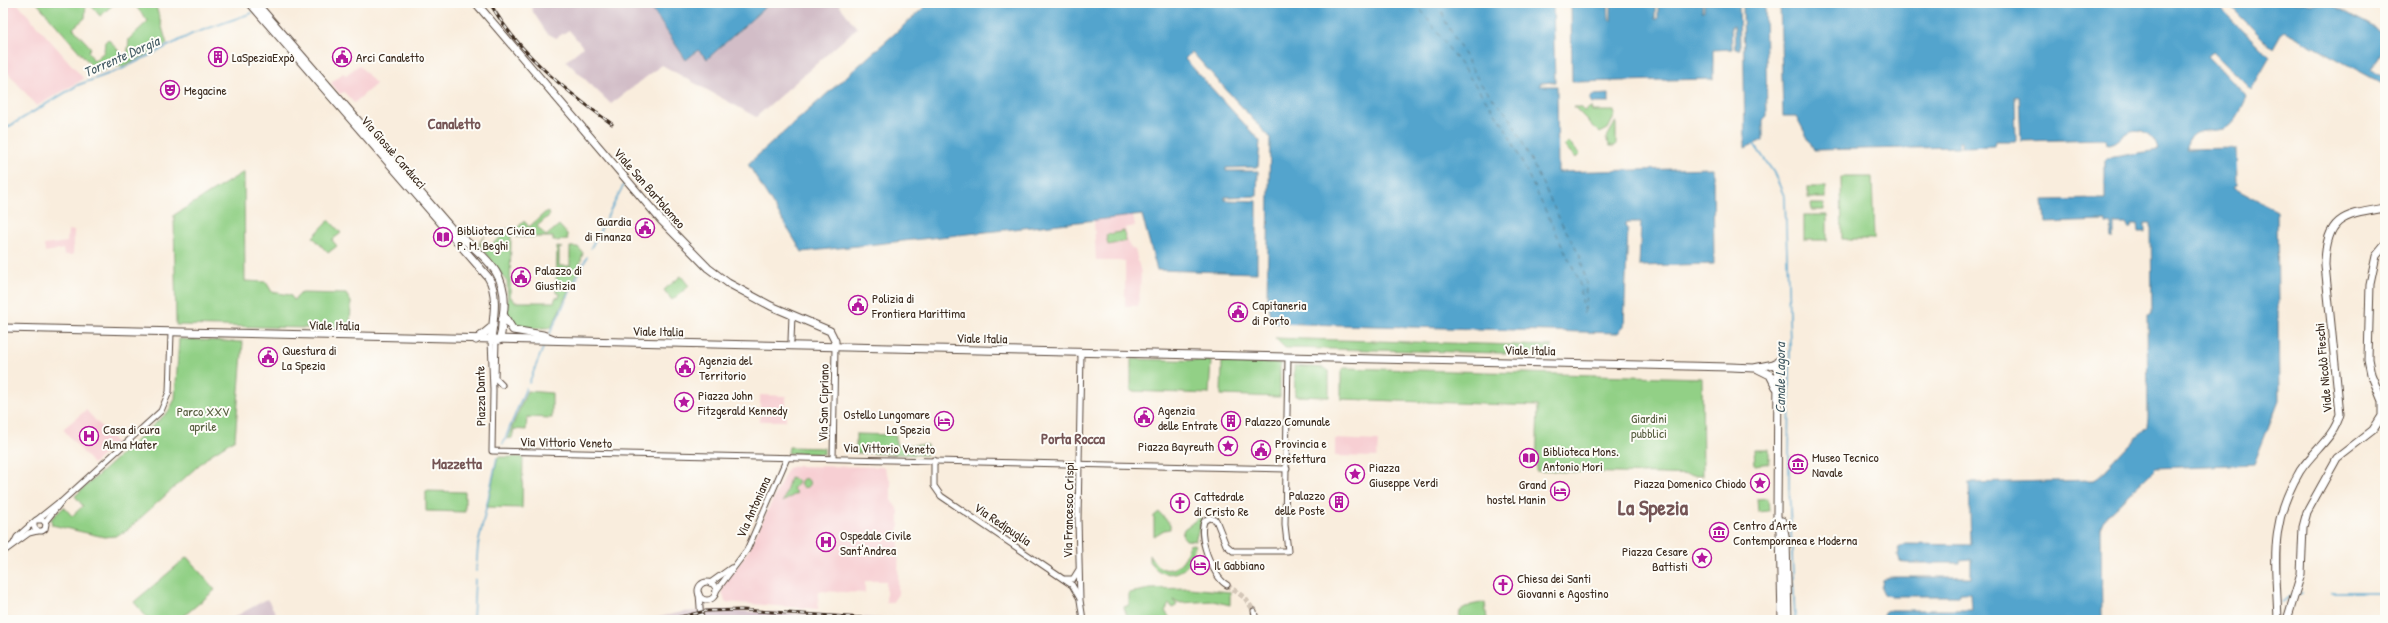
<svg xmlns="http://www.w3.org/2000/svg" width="2388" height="623" font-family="'Patrick Hand',sans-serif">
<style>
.built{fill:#f7cfd3}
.industrial{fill:#d2bdc7}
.green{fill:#92d086;stroke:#667d52}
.water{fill:#52a4cd;stroke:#466776}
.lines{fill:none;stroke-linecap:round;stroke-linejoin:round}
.stream{stroke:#52a4cd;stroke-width:1.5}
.ferry{stroke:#445b64;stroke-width:1;stroke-dasharray:5 4;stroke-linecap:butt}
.minor-tunnel{stroke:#d3c6b7;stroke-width:5;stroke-dasharray:5 2.5;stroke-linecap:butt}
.minor-casing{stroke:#58473b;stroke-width:7}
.major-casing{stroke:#58473b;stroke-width:9}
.minor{stroke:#fff;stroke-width:5}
.major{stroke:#fff;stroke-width:7}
.rail-casing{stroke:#3b2a1e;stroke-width:3}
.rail{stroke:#fdfcf7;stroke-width:1.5;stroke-dasharray:4.5;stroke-linecap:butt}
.labels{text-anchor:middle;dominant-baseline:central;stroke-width:4;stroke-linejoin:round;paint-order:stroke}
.poi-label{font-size:13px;fill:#3b2a1e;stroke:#fdfcf7;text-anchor:start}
.street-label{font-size:13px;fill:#3b2a1e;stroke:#fdfcf7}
.park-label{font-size:13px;fill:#555c3d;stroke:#fdfcf7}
.water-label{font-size:14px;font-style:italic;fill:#445b64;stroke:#fdfcf7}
.quarter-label{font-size:15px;font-weight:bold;fill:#755556;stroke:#fdfcf7}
.town-label{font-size:21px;font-weight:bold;fill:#755556;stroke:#fdfcf7}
</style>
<rect width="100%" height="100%" fill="#fdfcf7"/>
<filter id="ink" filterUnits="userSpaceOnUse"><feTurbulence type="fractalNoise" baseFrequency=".025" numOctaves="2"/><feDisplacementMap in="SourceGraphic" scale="8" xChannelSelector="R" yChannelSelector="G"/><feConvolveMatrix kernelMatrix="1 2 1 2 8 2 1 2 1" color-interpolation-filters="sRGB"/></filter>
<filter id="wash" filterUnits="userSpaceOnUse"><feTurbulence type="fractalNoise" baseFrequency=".012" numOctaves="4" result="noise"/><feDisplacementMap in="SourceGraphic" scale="16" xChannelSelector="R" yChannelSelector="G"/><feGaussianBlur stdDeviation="0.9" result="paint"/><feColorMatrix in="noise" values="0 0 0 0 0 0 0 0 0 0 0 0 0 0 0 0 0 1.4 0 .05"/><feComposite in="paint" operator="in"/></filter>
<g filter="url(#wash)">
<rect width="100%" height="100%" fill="#f9eddd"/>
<!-- built -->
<g class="built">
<path d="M3,3h14l67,76 -47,27 -34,-39z"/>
<path d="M359,65l17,19 -22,19 -10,-11 -4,2 -9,-11 12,-10 3,2z"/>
<path d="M1133,216l2,10 -10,2 4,18 6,4 6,23 -1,17 -2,16h-13v-45h-29l-2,-41z"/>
<path d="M68,230l6,1 -1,24h-9l-1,-6 -18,3 -1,-7 23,-3z"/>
<path d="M760,395l26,1v25h-26z"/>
<path d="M86,410l30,33 -23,21 -30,-35z"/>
<path d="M1335,439l43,2 -1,16 -42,-1z"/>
<path d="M796,466l88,1 7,15v18l8,11 -1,83 -6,9 -6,-1v-21h-21v12l-46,-2 -1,18 -93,-7 -4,-14 27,-37 40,-83z"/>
</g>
<!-- industrial -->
<g class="industrial">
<path d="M531,3h117l38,57 12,-10 9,9 63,-56h71l-2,2 18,23 -101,89 -94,-52 -51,39 -45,-43 17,-14 -14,-17 -13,8 -9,-5 -14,-21z"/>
<path d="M267,599l13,21h-51z"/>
<path d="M726,610l166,9 2,-2 14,3h-262l37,-8z"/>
</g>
<!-- green -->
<g class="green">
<path d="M37,3h49l-1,15 -12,10 18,20 -3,3 6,10 10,-9 1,-10 3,-3 19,21 2,-21 19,-18 -15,-18h22l12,41 -44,22h-8l-18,6z"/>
<path d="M89,3h26l-15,13z"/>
<path d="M1574,107h6l4,4 7,-4 1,4h22l1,4 -7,14 -8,4z"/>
<path d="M1616,121v23l-1,2h-5l-4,-7z"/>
<path d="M1568,142l12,12 -4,4 -12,-12z"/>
<path d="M244,172l1,109 21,1 6,10 18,3 4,5 7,-7 45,1 5,8 -1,27 -174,-4 -2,-110z"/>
<path d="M1841,177h31l2,62h-32z"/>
<rect x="1808" y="187" width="18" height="11"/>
<path d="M1811,204h13v6h-12z"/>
<path d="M547,211l3,4 -13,11 9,10 13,-11 8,9 1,6 -15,1v-4h-37v-8l8,-8 5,6z"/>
<rect x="1804" y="215" width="23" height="25"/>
<path d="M329,220l12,13 -9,7 5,6 -9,7 -15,-16z"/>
<path d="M508,228l3,3 -1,65 5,6h39l2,-5 3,1 1,-5h-4l1,-46 6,1h-4v18h11v-19h8l5,6 -5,18 -27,57c-13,-1 -24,3 -36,0l-7,-11 -1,-35 -28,-38 6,-9 -5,7 5,8 16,-13 3,-8 4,2z"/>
<path d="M1124,231l2,10 -18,4 -2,-10z"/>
<path d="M681,276l8,10 -17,14 -8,-10z"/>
<path d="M1275,338l28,1 250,7 -8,8 -260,-6z"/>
<path d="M179,339l64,3 -8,97 -25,16 -84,76 -11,5 -11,1 -52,-12 -1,-6 13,-12 8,9 11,-10 -8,-10 93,-84 7,-13z"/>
<path d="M1131,359l80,2 -2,33 -78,-3z"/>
<path d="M1222,362l58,1v34l-59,-2z"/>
<path d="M1294,366l29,2 6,3v26l-34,-1z"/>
<path d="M1344,368l358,10 1,97 -167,-4 2,-65 -197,-7v-28z"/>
<path d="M527,391l25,2v25l-25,-1 -1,13 -12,-1 -2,9 -5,1z"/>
<path d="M856,434l40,1v10h31v10l-71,-2z"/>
<path d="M789,447l35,1v6l-36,-1z"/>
<path d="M1754,449h15v14l-14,2z"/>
<path d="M498,457h25l-1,51 -35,-1z"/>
<path d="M790,478l7,2 1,3 -5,6 4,4 -14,9z"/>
<circle cx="805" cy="483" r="4.5"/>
<path d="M426,491l39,1v20l-39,-1z"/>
<path d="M1768,498l1,13 -11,1 -1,-13z"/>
<path d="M1159,512l11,12v5l-6,1 -10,6v-20z"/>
<path d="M1200,517l2,2 -7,22 -9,-1 -4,-5 2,-6z"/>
<path d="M1193,544l2,1c-2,6 -3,13 -6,18 -10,15 -32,14 -39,-2v-6c11,25 35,15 39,-10z"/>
<path d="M187,557l28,33 -36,30h-30l-15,-18z"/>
<path d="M1189,588l41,4v13l-17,-4 -32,2 -8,-3 4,5 -4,3 -4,-4 -4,7 6,9h-43l-4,-13 5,-2v-12l21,-4z"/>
<path d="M1485,602l2,18h-28l1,-9 11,-6z"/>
</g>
<!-- water -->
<g class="water">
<path d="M648,3h122l-63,56 -9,-9 -12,10z"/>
<path d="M929,3h624l2,79 -15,1v3h17l1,86 155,-4 1,96 -75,2 2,-44h-14l-2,4 3,2 -4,99 -6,6 -347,-10 -4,-24 3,-161 -78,-86 -7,7 75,82 -2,26 -32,1v3h32l-1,25 -32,1v3l32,1v72l-100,-3 -15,-55 -340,37 -54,-88z"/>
<path d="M1571,3h37l1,17 2,1v-18h44v16h3v-16h44v9l2,-1v-8h35l1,46h-5l-1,-23h-3l1,23 -19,1v29l-141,3z"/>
<path d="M1743,3h22l2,113 -4,4v20l-18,8z"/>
<path d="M1780,3h548l57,30v12l-13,25 13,7v8l-100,-54 -3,2 -9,16 -44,-44 -7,5 48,47 -19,33 -38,-38 -5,4 39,41c-5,9 -9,23 -18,29 -12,10 -42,-4 -42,23l49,-1 1,37 -3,3 43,23 2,189 -25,64 -98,4 -49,47 -6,13 1,92h-220l2,-7 6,-3h82l-1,-17h-12v3h-70l-5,-2 -3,-6 2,-7 6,-4h82v-18l-11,1v3h-55l-6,-2 -2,-6 2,-8 6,-3 66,1 -2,-62 125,-3 5,-3 48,-51 1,-8 -1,-103 5,-1 -1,-91h-6v9h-7l-1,-8h-6v4h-3l-1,-4h-13v15h-2l-1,-14 -5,-1v-3l-61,2 -2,-23 62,-1v-39l2,-2 51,-8c-3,-13 -16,-24 -29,-18 -11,5 -9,11 -22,12l-1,-5 -85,2 -2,-45 -4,1 1,44h-20l-1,5 -33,1v-5h-3v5l-145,3 -18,-34h-13z"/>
<path d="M1609,94v9h-17l-2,-3 2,-5z"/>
</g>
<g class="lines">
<!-- stream -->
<g class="stream">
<path d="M3,130l75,-45 44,-16 70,-35 60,-21"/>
<path d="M1754,144l20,29 11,25 5,146 -1,142 6,134"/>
<path d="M591,248l33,-64"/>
<path d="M550,333l37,-76"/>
<path d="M529,383l14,-35"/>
<path d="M503,444l23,-56"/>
<path d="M476,571l2,-26 19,-87"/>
<path d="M2331,592h54"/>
<path d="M2298,594l4,-1"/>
<path d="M2282,601l10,-6"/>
<path d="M2273,608v12"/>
<path d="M473,620l2,-41"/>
</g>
<!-- ferry -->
<g class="ferry">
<path d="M1416,3l88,122 75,155 5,33"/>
<path d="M1441,3l3,16 36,64 31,36 50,103 19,33 6,28 -1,27"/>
</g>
</g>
</g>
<g filter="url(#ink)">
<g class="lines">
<!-- minor-tunnel -->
<path class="minor-tunnel" d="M1227,585l18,13 9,13"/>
<defs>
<g id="minor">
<path d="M491,340l2,50 -1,61 795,18"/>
<path d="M496,340l-1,38 7,7"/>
<path d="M791,341l1,-26"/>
<path d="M1081,353l-3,166 2,81 3,20"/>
<path d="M1772,364l8,-5"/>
<path d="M833,458l2,-111"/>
<path d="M934,460v26l7,10 131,89 7,12"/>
<path d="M38,519l20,-16"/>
<path d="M45,522l16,-20 100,-91 8,-19 2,-59"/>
<path d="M14,543l3,-6 19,-17h7l3,4 -1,5 -3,2h-5l-3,-4v-4"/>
<path d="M3,552l26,-19 8,-2"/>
<path d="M1065,579h8l5,-8"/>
<circle cx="707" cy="591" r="9"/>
<path d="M710,583l21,-15"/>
<path d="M1227,585c-14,-7 -31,-51 -22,-65l5,-2 6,2 10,25 7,6h55l-3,-26 3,-167"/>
<path d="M716,591l31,-41 40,-92"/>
<path d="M699,594l2,26"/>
<path d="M1254,611l2,9"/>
</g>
<g id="major">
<path d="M250,3l238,274c11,17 5,44 3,63"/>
<path d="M256,3l195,225c29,27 60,42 52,88 -2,8 0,16 -4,24"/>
<path d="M476,3l185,217 47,48 20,15 43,23 59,25 5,10v6"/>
<path d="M504,316l9,14 30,5 11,4"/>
<path d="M3,328l1727,39 24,1 20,-4 4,5 -1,147 3,15 2,89"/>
<path d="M476,340l17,-14"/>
<path d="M1758,369l12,6 6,12"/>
<path d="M1782,521l4,19 2,80"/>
<path d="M2278,620c-2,-59 -10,-95 22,-149 13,-20 34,-33 40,-57l-15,-149c1,-49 19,-50 60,-57"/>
<path d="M2287,620l14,-46 2,-47 4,-15 30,-54 36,-28 9,-14v-15l-11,-27 -3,-15 2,-75 6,-28 9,-11"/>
</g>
</defs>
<!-- minor casing -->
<use href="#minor" class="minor-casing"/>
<!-- major casing -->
<use href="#major" class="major-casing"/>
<!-- minor -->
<use href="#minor" class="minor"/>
<!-- major -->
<use href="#major" class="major"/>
<defs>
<g id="rail">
<path d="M490,3c29,51 76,88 122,121"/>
<path d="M667,620l39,-9 36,-1 153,10"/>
</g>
</defs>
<!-- rail casing -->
<use href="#rail" class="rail-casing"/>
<!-- rail -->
<use href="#rail" class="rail"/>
</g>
</g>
<!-- icons -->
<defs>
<symbol id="building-ring" viewBox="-11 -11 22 22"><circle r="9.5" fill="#fdfcf7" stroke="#b5179e" stroke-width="1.5"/><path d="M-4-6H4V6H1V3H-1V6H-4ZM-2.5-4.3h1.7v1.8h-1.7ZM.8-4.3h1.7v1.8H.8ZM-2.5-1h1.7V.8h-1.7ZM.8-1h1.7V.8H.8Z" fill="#b5179e"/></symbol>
<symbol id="civic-ring" viewBox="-11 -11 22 22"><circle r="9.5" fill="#fdfcf7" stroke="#b5179e" stroke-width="1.5"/><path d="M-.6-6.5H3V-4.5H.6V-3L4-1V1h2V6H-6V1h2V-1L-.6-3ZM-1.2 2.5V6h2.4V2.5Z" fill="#b5179e"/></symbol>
<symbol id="theatre-ring" viewBox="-11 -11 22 22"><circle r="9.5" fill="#fdfcf7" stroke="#b5179e" stroke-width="1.5"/><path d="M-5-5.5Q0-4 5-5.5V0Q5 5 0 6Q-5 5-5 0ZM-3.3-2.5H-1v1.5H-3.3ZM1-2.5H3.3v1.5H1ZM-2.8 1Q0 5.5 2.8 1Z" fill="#b5179e"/></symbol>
<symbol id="library-ring" viewBox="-11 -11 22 22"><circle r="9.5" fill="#fdfcf7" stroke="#b5179e" stroke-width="1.5"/><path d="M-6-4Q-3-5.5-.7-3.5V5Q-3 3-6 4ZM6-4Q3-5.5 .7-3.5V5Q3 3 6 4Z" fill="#b5179e"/></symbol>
<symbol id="sight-ring" viewBox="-11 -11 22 22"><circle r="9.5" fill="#fdfcf7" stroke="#b5179e" stroke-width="1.5"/><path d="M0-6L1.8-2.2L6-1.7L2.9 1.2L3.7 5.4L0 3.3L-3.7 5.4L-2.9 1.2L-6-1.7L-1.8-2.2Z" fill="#b5179e"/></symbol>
<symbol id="hotel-ring" viewBox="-11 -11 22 22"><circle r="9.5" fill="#fdfcf7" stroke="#b5179e" stroke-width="1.5"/><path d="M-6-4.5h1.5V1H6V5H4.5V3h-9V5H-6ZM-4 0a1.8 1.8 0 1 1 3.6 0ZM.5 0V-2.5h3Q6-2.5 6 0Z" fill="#b5179e"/></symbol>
<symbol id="hospital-ring" viewBox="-11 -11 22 22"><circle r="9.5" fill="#fdfcf7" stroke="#b5179e" stroke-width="1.5"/><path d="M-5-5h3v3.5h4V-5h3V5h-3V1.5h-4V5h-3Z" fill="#b5179e"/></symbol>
<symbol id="museum-ring" viewBox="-11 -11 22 22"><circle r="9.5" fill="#fdfcf7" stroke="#b5179e" stroke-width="1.5"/><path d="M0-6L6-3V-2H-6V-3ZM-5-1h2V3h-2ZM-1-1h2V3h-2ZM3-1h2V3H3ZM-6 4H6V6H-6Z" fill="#b5179e"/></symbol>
<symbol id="church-ring" viewBox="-11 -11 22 22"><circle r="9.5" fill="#fdfcf7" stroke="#b5179e" stroke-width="1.5"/><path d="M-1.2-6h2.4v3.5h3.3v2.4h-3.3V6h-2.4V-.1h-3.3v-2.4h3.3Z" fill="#b5179e"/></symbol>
</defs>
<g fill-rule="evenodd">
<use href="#building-ring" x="207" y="46" width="22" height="22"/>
<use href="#civic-ring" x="331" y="46" width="22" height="22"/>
<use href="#theatre-ring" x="159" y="79" width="22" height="22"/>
<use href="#civic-ring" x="634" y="217" width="22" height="22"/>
<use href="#library-ring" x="432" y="226" width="22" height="22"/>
<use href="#civic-ring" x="510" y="266" width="22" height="22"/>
<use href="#civic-ring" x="847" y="294" width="22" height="22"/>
<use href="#civic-ring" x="1227" y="301" width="22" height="22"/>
<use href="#civic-ring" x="257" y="346" width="22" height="22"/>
<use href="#civic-ring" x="674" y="356" width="22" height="22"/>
<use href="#sight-ring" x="673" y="391" width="22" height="22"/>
<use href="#civic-ring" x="1133" y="406" width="22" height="22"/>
<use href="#hotel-ring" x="933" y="410" width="22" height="22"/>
<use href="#building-ring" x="1220" y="410" width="22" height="22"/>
<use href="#hospital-ring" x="78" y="425" width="22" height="22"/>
<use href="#sight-ring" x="1217" y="435" width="22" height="22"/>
<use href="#civic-ring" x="1250" y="439" width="22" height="22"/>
<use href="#library-ring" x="1518" y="447" width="22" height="22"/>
<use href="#museum-ring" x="1787" y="453" width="22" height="22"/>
<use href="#sight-ring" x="1344" y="463" width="22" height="22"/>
<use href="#sight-ring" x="1749" y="472" width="22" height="22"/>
<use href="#hotel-ring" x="1549" y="480" width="22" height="22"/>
<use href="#building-ring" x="1328" y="491" width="22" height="22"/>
<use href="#church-ring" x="1169" y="492" width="22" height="22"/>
<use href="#museum-ring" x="1708" y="521" width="22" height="22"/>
<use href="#hospital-ring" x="815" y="531" width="22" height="22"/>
<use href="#sight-ring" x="1691" y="547" width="22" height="22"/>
<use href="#hotel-ring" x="1189" y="554" width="22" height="22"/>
<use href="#church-ring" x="1492" y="574" width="22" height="22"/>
</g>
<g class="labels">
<!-- poi labels -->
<g class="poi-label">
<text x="232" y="57">LaSpeziaExpò</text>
<text x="356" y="57">Arci Canaletto</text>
<text x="184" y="90">Megacine</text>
<text x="631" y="221" text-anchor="end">Guardia<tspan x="631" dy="15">di Finanza</tspan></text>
<text x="457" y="230">Biblioteca Civica<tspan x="457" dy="15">P. M. Beghi</tspan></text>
<text x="535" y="270">Palazzo di<tspan x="535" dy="15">Giustizia</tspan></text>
<text x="872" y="298">Polizia di<tspan x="872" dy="15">Frontiera Marittima</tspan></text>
<text x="1252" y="305">Capitaneria<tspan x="1252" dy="15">di Porto</tspan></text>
<text x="282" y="350">Questura di<tspan x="282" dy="15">La Spezia</tspan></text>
<text x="699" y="360">Agenzia del<tspan x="699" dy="15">Territorio</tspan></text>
<text x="698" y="395">Piazza John<tspan x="698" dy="15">Fitzgerald Kennedy</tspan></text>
<text x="1158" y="410">Agenzia<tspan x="1158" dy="15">delle Entrate</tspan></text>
<text x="930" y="414" text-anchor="end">Ostello Lungomare<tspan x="930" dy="15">La Spezia</tspan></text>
<text x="1245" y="421">Palazzo Comunale</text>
<text x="103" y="429">Casa di cura<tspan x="103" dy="15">Alma Mater</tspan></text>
<text x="1275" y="443">Provincia e<tspan x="1275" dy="15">Prefettura</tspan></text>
<text x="1214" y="446" text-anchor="end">Piazza Bayreuth</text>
<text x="1543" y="451">Biblioteca Mons.<tspan x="1543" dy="15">Antonio Mori</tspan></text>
<text x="1812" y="457">Museo Tecnico<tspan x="1812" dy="15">Navale</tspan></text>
<text x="1369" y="467">Piazza<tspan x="1369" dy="15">Giuseppe Verdi</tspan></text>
<text x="1746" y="483" text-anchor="end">Piazza Domenico Chiodo</text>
<text x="1546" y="484" text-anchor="end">Grand<tspan x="1546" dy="15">hostel Manin</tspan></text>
<text x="1325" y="495" text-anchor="end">Palazzo<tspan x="1325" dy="15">delle Poste</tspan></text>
<text x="1194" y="496">Cattedrale<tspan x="1194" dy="15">di Cristo Re</tspan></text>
<text x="1733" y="525">Centro d'Arte<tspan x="1733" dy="15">Contemporanea e Moderna</tspan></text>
<text x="840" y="535">Ospedale Civile<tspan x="840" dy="15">Sant'Andrea</tspan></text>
<text x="1688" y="551" text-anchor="end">Piazza Cesare<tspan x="1688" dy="15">Battisti</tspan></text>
<text x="1214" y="565">Il Gabbiano</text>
<text x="1517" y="578">Chiesa dei Santi<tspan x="1517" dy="15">Giovanni e Agostino</tspan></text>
</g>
<!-- street labels -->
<g class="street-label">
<text transform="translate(394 152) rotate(49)">Via Giosuè Carducci</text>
<text transform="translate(650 188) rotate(49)">Viale San Bartolomeo</text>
<text transform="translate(334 325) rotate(1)">Viale Italia</text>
<text transform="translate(658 331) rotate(1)">Viale Italia</text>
<text transform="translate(982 338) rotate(1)">Viale Italia</text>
<text transform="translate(1530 350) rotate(1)">Viale Italia</text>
<text transform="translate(2323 368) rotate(-95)">Viale Nicolò Fieschi</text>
<text transform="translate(480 396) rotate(-91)">Piazza Dante</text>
<text transform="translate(823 403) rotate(-89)">Via San Cipriano</text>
<text transform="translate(566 442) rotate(1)">Via Vittorio Veneto</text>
<text transform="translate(889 448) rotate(1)">Via Vittorio Veneto</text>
<text transform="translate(753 507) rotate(-66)">Via Antoniana</text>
<text transform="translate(1068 510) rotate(-89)">Via Francesco Crispi</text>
<text transform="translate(1003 524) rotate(34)">Via Redipuglia</text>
</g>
<!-- park labels -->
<g class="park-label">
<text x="203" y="411">Parco XXV<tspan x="203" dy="15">aprile</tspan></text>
<text x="1649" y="418">Giardini<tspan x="1649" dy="15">pubblici</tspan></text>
</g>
<!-- water labels -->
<g class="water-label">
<text transform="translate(121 56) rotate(-24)">Torrente Dorgia</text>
<text transform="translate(1779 378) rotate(-90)">Canale Lagora</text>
</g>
<!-- quarter labels -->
<g class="quarter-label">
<text x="454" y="123">Canaletto</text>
<text x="1073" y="438">Porta Rocca</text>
<text x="457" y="463">Mazzetta</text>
</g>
<!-- town labels -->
<g class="town-label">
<text x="1653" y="507">La Spezia</text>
</g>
</g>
<!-- margin -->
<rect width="2388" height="623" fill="none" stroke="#fdfcf7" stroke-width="16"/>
</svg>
